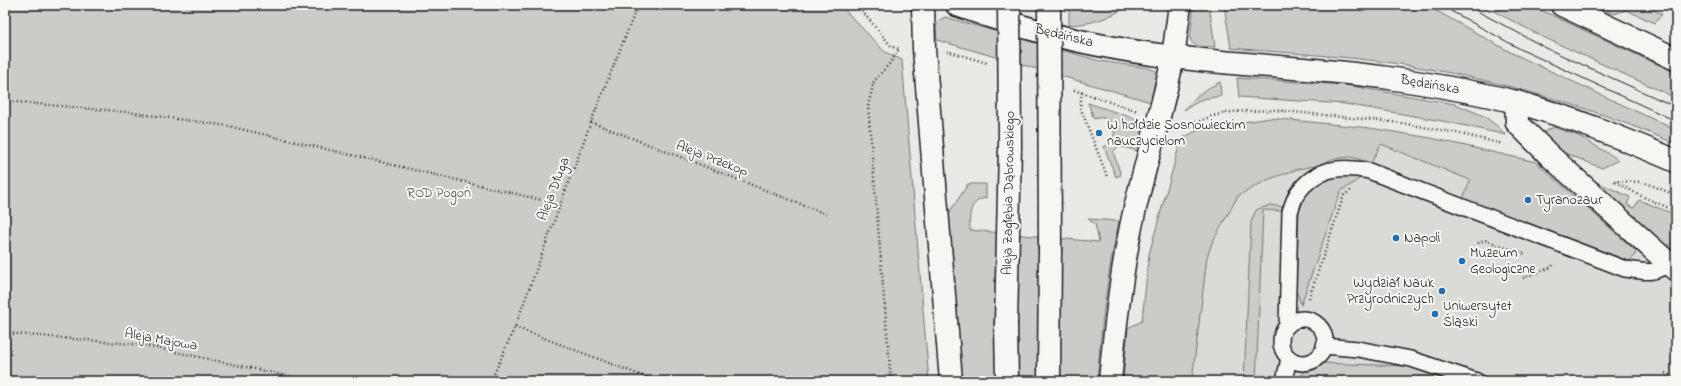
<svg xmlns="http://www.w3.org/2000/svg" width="1681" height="386" font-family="'Indie Flower',sans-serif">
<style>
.built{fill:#dadad6}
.green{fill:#cbcbc7;stroke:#747472}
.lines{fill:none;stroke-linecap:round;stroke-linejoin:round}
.lane-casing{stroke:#1c1c1c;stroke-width:18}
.street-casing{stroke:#1c1c1c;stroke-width:25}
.secondary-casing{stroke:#1c1c1c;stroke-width:25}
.primary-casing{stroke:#1c1c1c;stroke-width:25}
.path{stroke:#1c1c1c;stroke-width:2.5;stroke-dasharray:1 3;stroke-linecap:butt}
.lane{stroke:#f6f6f2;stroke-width:15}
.street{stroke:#f6f6f2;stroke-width:22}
.secondary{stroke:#f6f6f2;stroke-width:22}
.primary{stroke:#f6f6f2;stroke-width:22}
.tram{stroke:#1c1c1c;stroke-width:1}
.primary-bridge-casing{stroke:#1c1c1c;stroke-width:25;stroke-linecap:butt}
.primary-bridge{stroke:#f6f6f2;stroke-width:22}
.poi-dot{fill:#1f6fb2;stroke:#f6f6f2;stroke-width:1.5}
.labels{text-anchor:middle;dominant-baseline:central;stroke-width:4;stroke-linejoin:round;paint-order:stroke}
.street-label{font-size:14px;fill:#1c1c1c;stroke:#f6f6f2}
.poi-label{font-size:14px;fill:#1c1c1c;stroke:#f6f6f2;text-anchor:start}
.park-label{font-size:14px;fill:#51514f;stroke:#f6f6f2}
</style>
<rect width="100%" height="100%" fill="#e9e9e5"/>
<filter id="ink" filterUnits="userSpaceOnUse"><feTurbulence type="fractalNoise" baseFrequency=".025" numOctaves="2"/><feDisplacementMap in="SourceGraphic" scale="8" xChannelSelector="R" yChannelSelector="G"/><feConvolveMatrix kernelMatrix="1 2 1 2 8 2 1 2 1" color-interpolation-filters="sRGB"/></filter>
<g filter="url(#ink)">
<!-- built -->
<path class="built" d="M1265,132l111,3 178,67 122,25v154h-490l14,-134z"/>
<!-- green -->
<g class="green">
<path d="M5,5h835l45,47 17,8 27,321h-924z"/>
<path d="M1069,5h61c-21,13 -37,19 -61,20z"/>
<path d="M1194,5h15l6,42c-9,-1 -24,2 -25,-10z"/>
<path d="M1224,5h202l86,48 164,77v14c-88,-39 -181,-65 -276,-80 -56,-8 -113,-11 -169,-16z"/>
<path d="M1482,5h48l146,68v25l-133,-61z"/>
<path d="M1606,5h37l19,9 -7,9 -29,-13 -12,4 -6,-2z"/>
<path d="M945,17l155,44 48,7 8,3v6l-5,25 -214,-62 -1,-13 2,-6z"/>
<path d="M1237,78l108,7 110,19 29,12 13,10 9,9 -58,-13 -103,-18 -106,-7z"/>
<path d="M1220,82l1,14 -18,3 -19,11c10,-13 21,-21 36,-28z"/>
<path d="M1088,103l57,19 -7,29 -19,-5 -6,6 8,23 -5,2 -12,-30c19,-10 9,-35 -10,-28z"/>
<path d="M1270,118l100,10 61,10 105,24 100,89 -2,6 -5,4 -166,-62 7,-19 -89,-36 -10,19 -20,-6 -19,2 -17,7 -17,3 -31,11 -29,16 -26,47 -5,14 -15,124h-69l5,-53 14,-7 7,-67 32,-115 19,-10z"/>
<path d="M1554,127l27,10 38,23 -17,8 -40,-16 -18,-17 1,-4z"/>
<path d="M1349,173l13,4 -22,15 -39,113 -5,-17 3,-75 6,-18 11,-11 16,-8z"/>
<path d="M1592,180l38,17 -3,8 7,3 5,-8 37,15v27l-9,4z"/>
<path d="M968,184h18v14c-17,3 -17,17 -16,32l129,12 -4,-18 -7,-5 31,2c-12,53 -18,106 -22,160h-137l-11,-168z"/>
<path d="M1270,205l14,2 -1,4 -20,-1 -7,171h-12l7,-159 5,-12z"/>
<path d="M1320,363l87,3 42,15h-152l8,-10z"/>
</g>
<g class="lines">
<defs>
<g id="lane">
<circle cx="1303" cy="341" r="22"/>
<path d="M1287,326l3,-114c2,-6 4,-13 7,-18 18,-26 43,-29 72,-23l256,98c18,2 29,7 43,-6"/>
<path d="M1324,346l34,3 53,10 66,22"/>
<path d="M1284,381l5,-23"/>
</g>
<path id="street" d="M1516,102l1,21 33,33 126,114"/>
<g id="secondary">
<path d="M957,5c70,26 143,43 217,52 73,9 148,11 221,22 41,6 81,13 121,23 55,15 108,37 160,59"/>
<path d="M1562,5l114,54"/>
<path d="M1173,57l7,-52"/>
</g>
<g id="primary">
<path d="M923,5l1,44 27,332"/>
<path d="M1006,324l1,57"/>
<path d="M1049,381l1,-132"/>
<path d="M1110,381c6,-63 13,-127 29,-189 11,-45 25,-89 34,-135"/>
</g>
</defs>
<!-- lane casing -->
<use href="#lane" class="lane-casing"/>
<!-- street casing -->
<use href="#street" class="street-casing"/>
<!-- secondary casing -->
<use href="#secondary" class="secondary-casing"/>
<!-- primary casing -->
<use href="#primary" class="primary-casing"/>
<!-- path -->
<g class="path">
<path d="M857,5l35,42 9,2"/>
<path d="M947,51l40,12"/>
<path d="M1074,90l63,21"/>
<path d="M1082,92l-2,15 27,69"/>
<path d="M5,101l122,11 101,14 331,78"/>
<path d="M591,122l235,92"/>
<path d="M1180,125h10l22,-9 19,-4 43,-2 127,13 56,10 46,11"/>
<path d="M1614,181l29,1 33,13"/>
<path d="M1616,182l23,13 37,16"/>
<path d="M1478,243l7,-3 40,14"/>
<path d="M1523,278l29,-11 2,-4"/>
<path d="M1309,298l35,-103 9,-6"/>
<path d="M515,327l141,54"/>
<path d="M5,333l138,12 168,36"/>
<path d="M1665,373l11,5"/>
<path d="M491,381l24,-54 76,-205 47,-117"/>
<path d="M891,381l-23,-275 6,-25 16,-18 9,-14"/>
</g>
<!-- lane -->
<use href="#lane" class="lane"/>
<!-- street -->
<use href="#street" class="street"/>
<!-- secondary -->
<use href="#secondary" class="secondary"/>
<!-- primary -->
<use href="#primary" class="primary"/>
<!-- tram -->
<g class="tram">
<path d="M1440,5l84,46 152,70"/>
<path d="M1466,5l84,45 126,57"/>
</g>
<defs>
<g id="primary-bridge">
<path d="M1049,5l1,244"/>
<path d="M1006,324l4,-177 -1,-142"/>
</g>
</defs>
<!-- primary-bridge casing -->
<use href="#primary-bridge" class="primary-bridge-casing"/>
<!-- primary-bridge -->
<use href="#primary-bridge" class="primary-bridge"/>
</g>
</g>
<!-- markers -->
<g class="poi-dot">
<circle cx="1099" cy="133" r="4"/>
<circle cx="1528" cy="200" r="4"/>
<circle cx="1396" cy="238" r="4"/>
<circle cx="1462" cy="261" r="4"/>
<circle cx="1442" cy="291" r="4"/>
<circle cx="1435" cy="314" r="4"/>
</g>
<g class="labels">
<!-- street labels -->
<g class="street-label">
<text transform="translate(1064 36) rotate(14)">Będzińska</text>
<text transform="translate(1430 85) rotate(10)">Będzińska</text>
<text transform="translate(712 159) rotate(21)">Aleja Przekop</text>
<text transform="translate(554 189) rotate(-69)">Aleja Długa</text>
<text transform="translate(1009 193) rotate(-89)">Aleja Zagłębia Dąbrowskiego</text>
<text transform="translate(161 340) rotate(10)">Aleja Majowa</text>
</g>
<!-- poi labels -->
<g class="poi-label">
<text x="1107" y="125">W hołdzie Sosnowieckim<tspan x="1107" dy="16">nauczycielom</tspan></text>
<text x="1536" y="200">Tyranozaur</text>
<text x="1404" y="238">Napoli</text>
<text x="1470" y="253">Muzeum<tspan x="1470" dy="16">Geologiczne</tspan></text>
<text x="1434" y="283" text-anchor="end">Wydział Nauk<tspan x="1434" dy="16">Przyrodniczych</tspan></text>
<text x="1443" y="306">Uniwersytet<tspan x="1443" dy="16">Śląski</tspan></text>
</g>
<!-- park labels -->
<g class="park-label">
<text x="439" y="193">ROD Pogoń</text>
</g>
</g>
<!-- margin -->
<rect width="1681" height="386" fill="none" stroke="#f6f6f2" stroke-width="20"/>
<rect x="10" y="10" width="1661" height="366" fill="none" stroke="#1c1c1c" stroke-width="1.5" filter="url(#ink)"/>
</svg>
